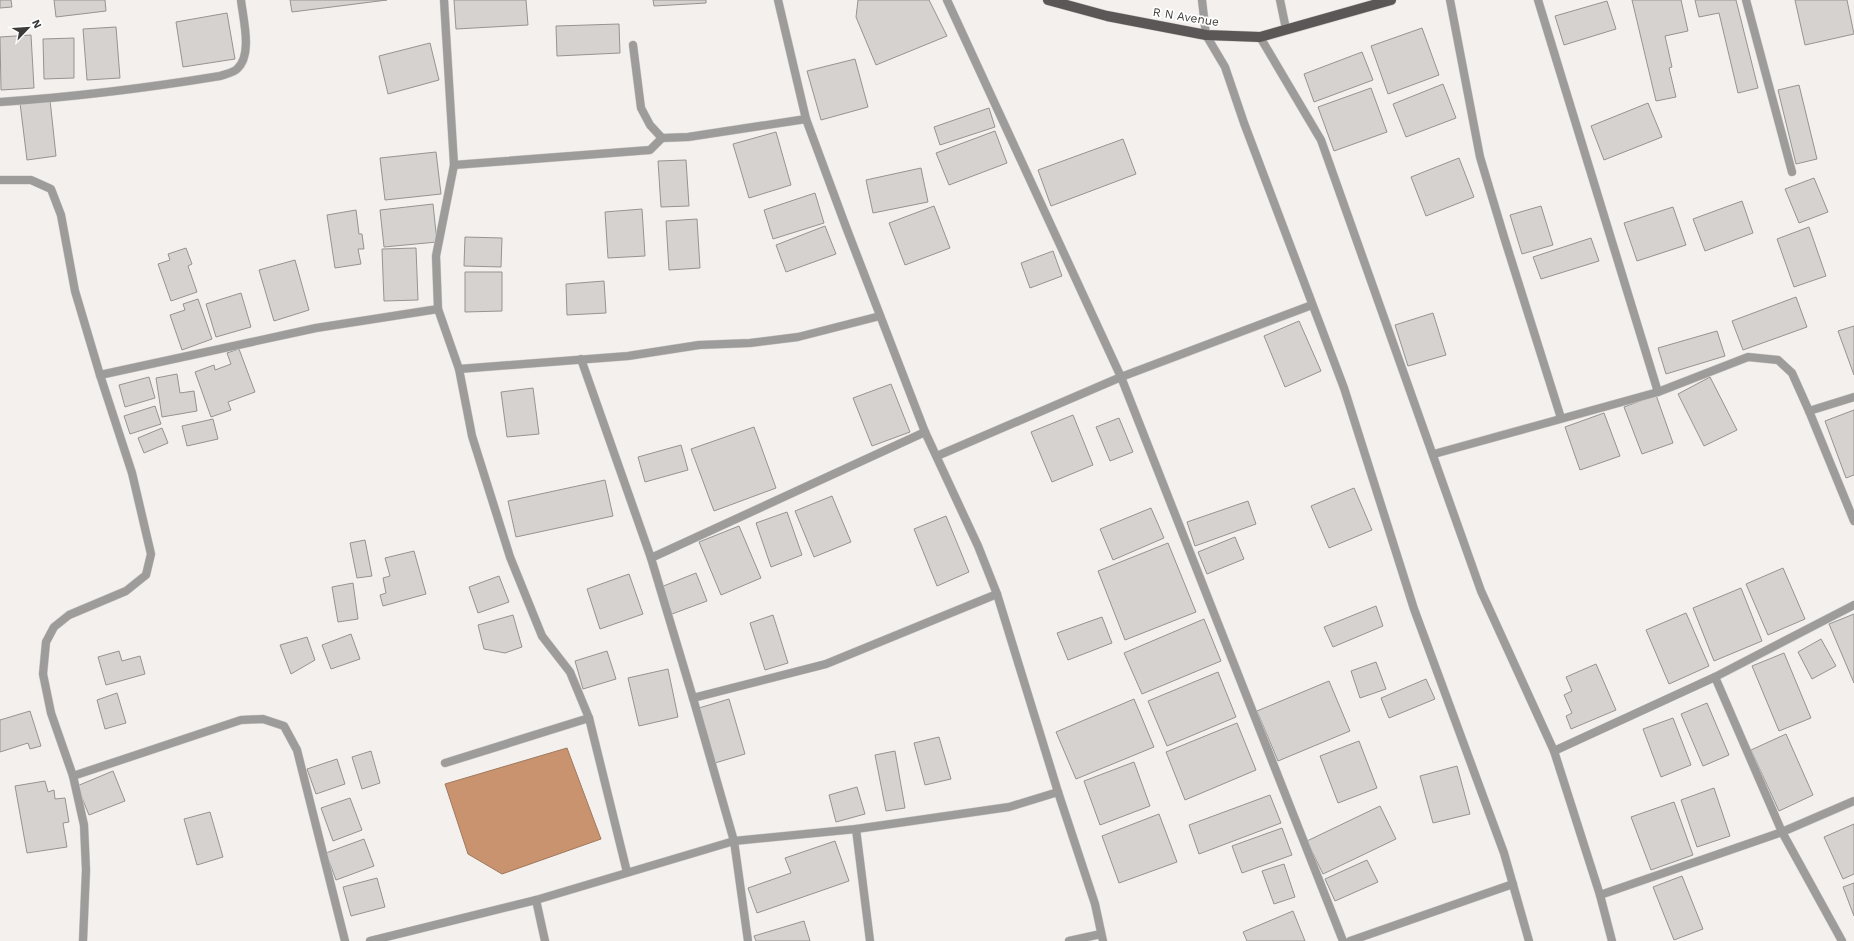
<svg xmlns="http://www.w3.org/2000/svg" width="1854" height="941" font-family="'Work Sans',sans-serif">
<style>
.water{fill:#ca936f;stroke:#9f795f}
.building{fill:#d6d2cf;stroke:#979391}
.lines{fill:none;stroke-linecap:round;stroke-linejoin:round}
.minor-casing{stroke:#cfccc9;stroke-width:9}
.tertiary-casing{stroke:#cfccc9;stroke-width:9}
.primary-casing{stroke:#cfccc9;stroke-width:11}
.minor{stroke:#9e9c9b;stroke-width:8}
.tertiary{stroke:#9e9c9b;stroke-width:8}
.primary{stroke:#5a5756;stroke-width:10}
.labels{text-anchor:middle;dominant-baseline:central;stroke-width:3.5;stroke-linejoin:round;paint-order:stroke}
.street-label{font-size:12px;fill:#3c3b3a;stroke:#fff}
</style>
<rect width="100%" height="100%" fill="#f4f0ed"/>
<!-- water -->
<path class="water" d="M567,748l34,91 -99,35 -34,-20 -23,-70z"/>
<!-- building -->
<g class="building">
<path d="M0,0h11l1,7 -12,1z"/>
<path d="M54,0h51l1,11 -50,6z"/>
<path d="M290,0h97l-95,12z"/>
<path d="M454,0h72l2,25 -72,4z"/>
<path d="M653,0h53v3l-52,3z"/>
<path d="M858,0h71l18,36 -71,29 -20,-48z"/>
<path d="M1632,0h49l7,31 -23,5 7,31 -3,1 7,29 -20,4z"/>
<path d="M1695,0h41l22,88 -20,5 -19,-80 -20,4z"/>
<path d="M1795,0h52l7,34 -49,11z"/>
<path d="M1607,1l9,28 -52,16 -9,-29z"/>
<path d="M227,13l8,46 -52,8 -7,-45z"/>
<path d="M619,24l1,29 -63,3 -1,-30z"/>
<path d="M116,27l4,51 -33,2 -4,-51z"/>
<path d="M1422,28l17,47 -51,19 -17,-48z"/>
<path d="M31,35l3,53 -33,2 -1,-53z"/>
<path d="M74,38v40l-30,1 -1,-40z"/>
<path d="M430,43l9,37 -51,14 -9,-38z"/>
<path d="M1362,52l11,28 -59,22 -10,-28z"/>
<path d="M855,59l13,48 -47,13 -14,-49z"/>
<path d="M1443,84l13,34 -50,19 -13,-33z"/>
<path d="M1799,85l18,74 -21,5 -18,-74z"/>
<path d="M1371,88l16,44 -53,19 -16,-44z"/>
<path d="M50,100l6,56 -29,4 -7,-57z"/>
<path d="M1648,103l14,34 -58,23 -13,-34z"/>
<path d="M989,108l6,19 -55,18 -6,-18z"/>
<path d="M995,131l12,32 -58,22 -13,-32z"/>
<path d="M776,132l15,53 -42,13 -16,-54z"/>
<path d="M1123,139l13,35 -85,32 -13,-36z"/>
<path d="M436,152l5,42 -56,6 -5,-42z"/>
<path d="M1459,158l15,39 -48,19 -15,-39z"/>
<path d="M686,160l3,46 -28,1 -3,-46z"/>
<path d="M921,168l7,34 -55,11 -7,-33z"/>
<path d="M1814,178l14,34 -29,11 -14,-34z"/>
<path d="M815,193l9,30 -51,16 -9,-29z"/>
<path d="M1742,201l11,32 -48,18 -12,-32z"/>
<path d="M433,204l4,38 -53,5 -4,-37z"/>
<path d="M934,206l16,42 -45,17 -16,-42z"/>
<path d="M1541,206l12,39 -31,9 -12,-39z"/>
<path d="M1673,207l13,38 -49,16 -13,-38z"/>
<path d="M642,209l3,47 -37,2 -3,-46z"/>
<path d="M356,210l3,24h3l2,15h-6l3,15 -26,4 -8,-53z"/>
<path d="M697,219l3,49 -31,2 -3,-49z"/>
<path d="M825,226l11,28 -50,18 -10,-27z"/>
<path d="M1809,227l17,49 -32,11 -17,-48z"/>
<path d="M465,237l37,1 -1,29 -37,-1z"/>
<path d="M1591,238l8,23 -58,18 -8,-22z"/>
<path d="M186,248l6,16 -4,2 9,26 -26,9 -13,-37 12,-4 -2,-6z"/>
<path d="M416,248l2,52 -34,1 -2,-52z"/>
<path d="M1053,251l9,25 -32,12 -9,-25z"/>
<path d="M295,260l14,50 -35,11 -15,-51z"/>
<path d="M465,272h37v39l-37,1z"/>
<path d="M604,281l2,32 -39,2 -1,-31z"/>
<path d="M241,293l10,34 -35,10 -10,-33z"/>
<path d="M1796,297l11,30 -64,23 -11,-29z"/>
<path d="M198,299l14,40 -30,11 -12,-35 15,-5 -2,-6z"/>
<path d="M1433,313l13,42 -38,11 -13,-41z"/>
<path d="M1299,321l22,50 -36,16 -21,-51z"/>
<path d="M1854,326v49l-16,-44z"/>
<path d="M1717,331l8,25 -59,18 -8,-26z"/>
<path d="M239,349l16,43 -27,10 3,8 -20,7 -16,-45 19,-7 1,5 16,-6 -4,-11z"/>
<path d="M177,374l3,19 14,-2 3,20 -35,6 -6,-39z"/>
<path d="M149,377l6,21 -30,9 -6,-22z"/>
<path d="M1710,377l27,53 -33,16 -26,-52z"/>
<path d="M891,384l19,48 -38,14 -19,-48z"/>
<path d="M533,388l6,46 -32,3 -6,-45z"/>
<path d="M1656,395l17,48 -31,11 -18,-47z"/>
<path d="M155,406l6,18 -31,10 -6,-18z"/>
<path d="M1854,410v65l-8,3 -21,-57z"/>
<path d="M1604,413l16,43 -40,14 -15,-43z"/>
<path d="M1073,415l20,50 -41,17 -21,-50z"/>
<path d="M1119,418l14,34 -23,9 -14,-34z"/>
<path d="M213,419l5,20 -31,7 -5,-20z"/>
<path d="M754,427l22,61 -62,23 -23,-62z"/>
<path d="M162,428l6,15 -24,10 -6,-15z"/>
<path d="M681,445l7,25 -43,12 -7,-25z"/>
<path d="M605,480l8,36 -97,21 -8,-36z"/>
<path d="M1354,488l18,42 -43,18 -18,-42z"/>
<path d="M832,496l19,46 -37,15 -19,-46z"/>
<path d="M1248,501l8,23 -61,22 -8,-24z"/>
<path d="M1151,508l13,30 -51,22 -13,-31z"/>
<path d="M787,512l15,43 -31,12 -15,-44z"/>
<path d="M946,516l23,56 -32,14 -23,-57z"/>
<path d="M739,526l22,52 -40,17 -22,-53z"/>
<path d="M1235,537l9,22 -37,15 -9,-22z"/>
<path d="M365,540l7,36 -15,2 -7,-35z"/>
<path d="M1168,543l28,69 -71,28 -27,-69z"/>
<path d="M414,551l12,43 -43,12 -3,-11 6,-2 -3,-15 7,-2 -5,-18z"/>
<path d="M1783,568l22,51 -37,16 -22,-51z"/>
<path d="M696,573l11,28 -35,13 -11,-27z"/>
<path d="M629,574l14,40 -43,15 -13,-40z"/>
<path d="M499,576l10,26 -31,11 -9,-26z"/>
<path d="M353,583l5,36 -20,3 -6,-35z"/>
<path d="M1741,588l21,53 -48,20 -21,-53z"/>
<path d="M1376,606l7,20 -50,21 -9,-20z"/>
<path d="M1686,613l23,53 -40,18 -23,-54z"/>
<path d="M1854,614v69l-25,-59z"/>
<path d="M513,615l9,32 -17,6 -21,-4 -6,-24z"/>
<path d="M773,615l15,48 -23,7 -15,-47z"/>
<path d="M1102,617l10,26 -44,17 -11,-27z"/>
<path d="M1204,619l17,42 -79,33 -18,-41z"/>
<path d="M351,634l9,25 -29,10 -9,-24z"/>
<path d="M307,637l8,23 -24,14 -11,-29z"/>
<path d="M1821,639l15,27 -24,13 -14,-27z"/>
<path d="M119,651l3,10 18,-5 5,18 -39,11 -8,-28z"/>
<path d="M607,651l9,28 -33,10 -8,-28z"/>
<path d="M1784,653l27,65 -32,13 -27,-65z"/>
<path d="M1376,662l10,27 -26,9 -9,-27z"/>
<path d="M1596,664l20,46 -45,19 -5,-13 6,-3 -8,-18 8,-4 -6,-14z"/>
<path d="M668,669l10,48 -39,9 -11,-48z"/>
<path d="M1218,672l18,45 -69,29 -19,-45z"/>
<path d="M1426,679l9,20 -46,19 -8,-20z"/>
<path d="M1329,681l21,50 -72,30 -21,-50z"/>
<path d="M117,693l9,30 -21,6 -8,-29z"/>
<path d="M729,699l16,55 -30,9 -16,-55z"/>
<path d="M1134,699l20,48 -78,32 -20,-47z"/>
<path d="M1707,703l22,52 -26,11 -22,-52z"/>
<path d="M30,711l11,35 -11,3 -2,-6 -28,9v-32z"/>
<path d="M1673,718l18,47 -30,12 -18,-48z"/>
<path d="M1237,723l19,47 -71,30 -19,-48z"/>
<path d="M1786,734l27,61 -34,16 -28,-61z"/>
<path d="M939,737l12,42 -26,6 -11,-42z"/>
<path d="M1359,741l18,47 -39,15 -18,-47z"/>
<path d="M371,751l9,32 -18,6 -10,-32z"/>
<path d="M895,751l10,57 -19,3 -11,-56z"/>
<path d="M337,759l8,25 -29,10 -9,-25z"/>
<path d="M1134,762l16,44 -50,19 -16,-44z"/>
<path d="M1457,766l13,48 -37,9 -13,-47z"/>
<path d="M113,771l12,30 -36,14 -12,-29z"/>
<path d="M45,781l3,11 6,-2 1,9 10,-1 4,24 -6,1 4,24 -40,6 -12,-67z"/>
<path d="M857,787l8,27 -29,8 -7,-27z"/>
<path d="M1714,788l16,48 -33,11 -16,-47z"/>
<path d="M1270,795l11,28 -82,31 -10,-29z"/>
<path d="M350,798l12,32 -29,11 -12,-33z"/>
<path d="M1674,802l19,53 -42,15 -20,-53z"/>
<path d="M1380,806l16,33 -73,35 -16,-33z"/>
<path d="M210,812l13,45 -26,8 -13,-46z"/>
<path d="M1159,814l18,48 -58,21 -17,-47z"/>
<path d="M1854,824v50l-11,5 -19,-42z"/>
<path d="M1282,828l10,27 -50,18 -10,-27z"/>
<path d="M364,839l10,27 -38,14 -10,-27z"/>
<path d="M835,841l14,40 -92,32 -9,-25 43,-15 -6,-15z"/>
<path d="M1367,860l11,22 -43,19 -10,-22z"/>
<path d="M1284,864l11,33 -21,7 -12,-33z"/>
<path d="M1682,876l21,53 -29,11 -21,-53z"/>
<path d="M377,878l8,29 -34,9 -8,-29z"/>
<path d="M1854,883v33l-11,-29z"/>
<path d="M1293,911l12,30h-58l-4,-9z"/>
<path d="M804,921l6,20h-54l-2,-5z"/>
</g>
<g class="lines">
<defs>
<g id="minor">
<path d="M947,0l174,377 222,564"/>
<path d="M1280,0l6,29"/>
<path d="M1450,0l30,157 24,80 57,181"/>
<path d="M1538,0l120,392"/>
<path d="M1746,0l46,172"/>
<path d="M1260,37l61,103 160,451 73,160 161,-74 139,-72"/>
<path d="M633,45l8,63 9,17 12,13 26,-1 118,-18"/>
<path d="M0,102c74,-5 147,-14 220,-26 5,-2 13,-3 17,-7 16,-14 6,-50 4,-69"/>
<path d="M454,165l196,-15 12,-12"/>
<path d="M0,180h31l20,9 10,26 14,76 25,84"/>
<path d="M438,309l21,60 13,67 38,121 32,79 28,36 19,46 38,154"/>
<path d="M581,359l70,199"/>
<path d="M459,369l169,-13 71,-11 51,-2 48,-6 82,-21"/>
<path d="M1854,397l-45,14 45,110"/>
<path d="M925,432l-274,126 42,140 133,-34 171,-70"/>
<path d="M1434,454l224,-62 90,-35 30,3 14,13 17,38"/>
<path d="M937,456l184,-79 191,-72"/>
<path d="M1715,677l67,155 60,109"/>
<path d="M693,698l41,143 14,100"/>
<path d="M1554,751l46,144"/>
<path d="M445,763l144,-45"/>
<path d="M73,776l168,-56 22,-1 21,7 13,24 48,191"/>
<path d="M1058,792l37,112 8,37"/>
<path d="M856,829l14,112"/>
<path d="M536,900l9,41"/>
<path d="M83,941l3,-71 -2,-45 -11,-49 -22,-63 -8,-39 3,-32 8,-15 15,-12 57,-24 20,-16 5,-21 -19,-81 -32,-98 216,-47 122,-19 -2,-53 18,-91 -10,-165"/>
<path d="M370,941l166,-41 198,-59 122,-12 153,-22 49,-15 -61,-198 -19,-48 -53,-114 -79,-205 -40,-108 -28,-119"/>
<path d="M1069,941l32,-7"/>
<path d="M1350,941l163,-57"/>
<path d="M1612,941l-12,-46 182,-63 72,-31"/>
</g>
<path id="tertiary" d="M1202,0l4,35 19,32 19,56 100,265 70,221 90,244 25,88"/>
<path id="primary" d="M1048,0l59,16 99,19 54,2 131,-37"/>
</defs>
<!-- minor casing -->
<use href="#minor" class="minor-casing"/>
<!-- tertiary casing -->
<use href="#tertiary" class="tertiary-casing"/>
<!-- primary casing -->
<use href="#primary" class="primary-casing"/>
<!-- minor -->
<use href="#minor" class="minor"/>
<!-- tertiary -->
<use href="#tertiary" class="tertiary"/>
<!-- primary -->
<use href="#primary" class="primary"/>
</g>
<g class="labels">
<!-- street labels -->
<g class="street-label">
<text transform="translate(1186 17) rotate(9)">R N Avenue</text>
</g>
</g>
<!-- north arrow -->
<g transform="translate(28 28) rotate(65)" stroke="#ffffff" stroke-width="3" paint-order="stroke">
<path d="M0-3L7 15L0 10L-7 15Z" fill="#3c3b3a"/>
<text y="-6" font-size="11" font-weight="bold" text-anchor="middle" fill="#3c3b3a">N</text>
</g>
</svg>
